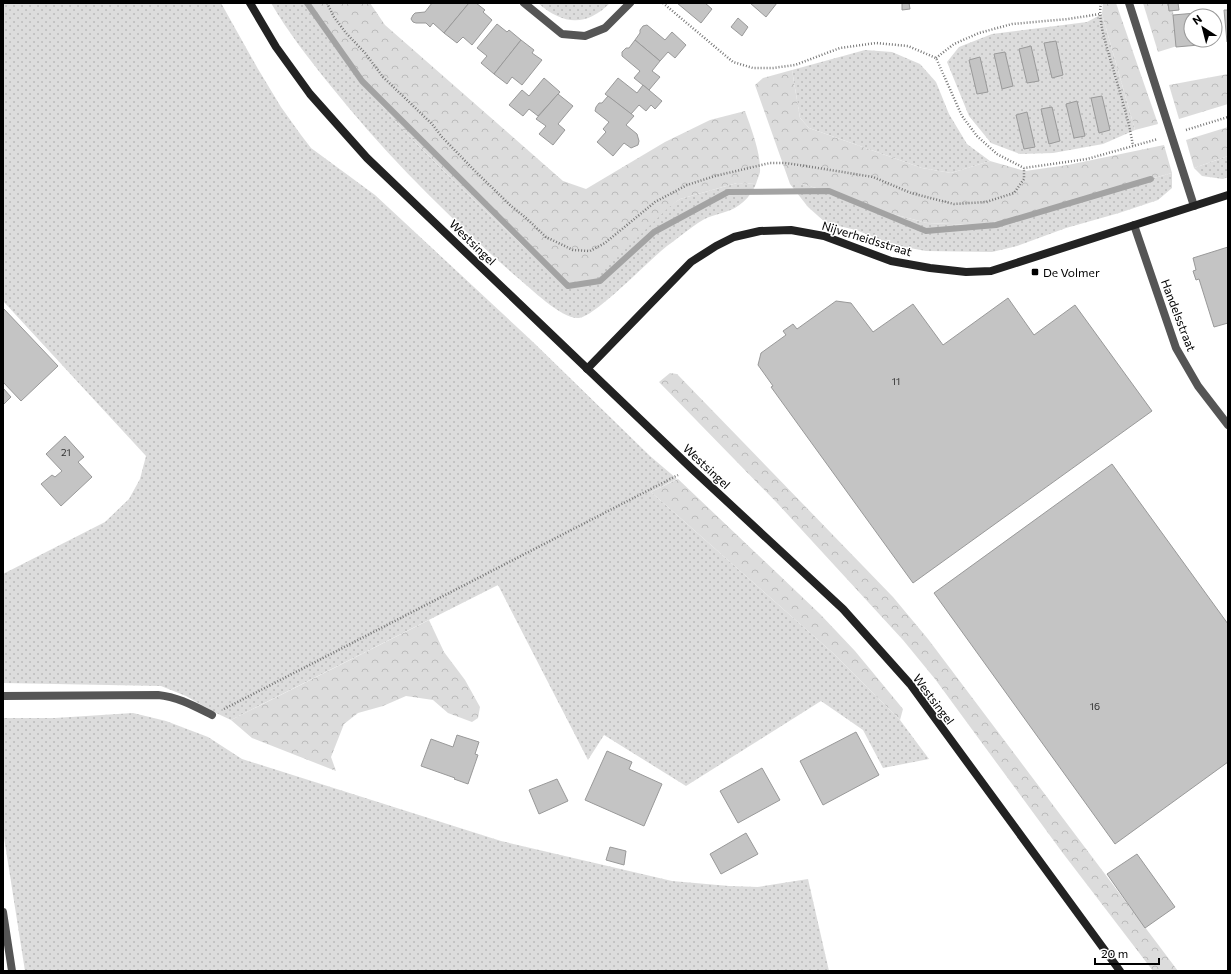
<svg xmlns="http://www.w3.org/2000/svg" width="1231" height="974" font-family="Commissioner,sans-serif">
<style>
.grass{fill:url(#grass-dots)}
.forest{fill:url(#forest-crowns)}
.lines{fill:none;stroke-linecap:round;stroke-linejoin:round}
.stream{stroke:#a3a3a3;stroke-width:6}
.building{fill:#c4c4c4;stroke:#999}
.path{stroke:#777;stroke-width:2.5;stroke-dasharray:1 2;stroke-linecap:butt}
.street{stroke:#555;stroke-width:8}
.secondary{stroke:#222;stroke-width:8}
.poi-dot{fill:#000;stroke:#fff;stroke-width:1.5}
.labels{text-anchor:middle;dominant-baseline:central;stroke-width:3;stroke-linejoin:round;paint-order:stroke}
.number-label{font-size:10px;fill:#313131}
.street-label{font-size:12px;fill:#000;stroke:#fff}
.poi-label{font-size:12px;fill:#000;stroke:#fff;text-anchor:start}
</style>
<defs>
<pattern id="grass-dots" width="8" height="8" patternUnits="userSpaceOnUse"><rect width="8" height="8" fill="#dcdcdc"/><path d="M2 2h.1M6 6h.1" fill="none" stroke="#bbb" stroke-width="1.8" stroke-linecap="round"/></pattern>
<pattern id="forest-crowns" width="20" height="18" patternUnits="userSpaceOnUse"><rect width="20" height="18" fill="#dcdcdc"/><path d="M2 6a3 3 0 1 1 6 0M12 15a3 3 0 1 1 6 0" fill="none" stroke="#bbb"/></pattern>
</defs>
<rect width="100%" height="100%" fill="#fff"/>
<!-- grass -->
<g class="grass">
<path d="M3,3h218l37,66 23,38 20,28 10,13 64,47 158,147 117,114 27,23 -26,13 183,162 66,66 29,39 -46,9 -20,-38 -42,-29 -135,85 -82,-51 -16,25 -90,-175 -267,135 -17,-8 -28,-16 -25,-10 -158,-3v-109l102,-52 24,-23 11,-20 6,-23 -143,-155z"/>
<path d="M271,3h34c34,50 70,99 113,142 45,46 94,90 141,134l121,-80 57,-16 19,1c-6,14 -17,24 -31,28 -5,2 -11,3 -16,5 -14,6 -29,20 -42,29 -17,13 -71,70 -88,72 -16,2 -49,-30 -61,-40 -68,-59 -132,-123 -188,-193 -21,-26 -42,-53 -59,-82z"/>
<path d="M538,3h72c-24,24 -47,22 -72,0z"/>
<path d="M1102,14l33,116 -32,14 -50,9 -33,1 -29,-11 -22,-27 -22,-54 12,-15 33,-13 95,-12z"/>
<path d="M865,50l27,2 28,12 16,18 13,32 18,30 23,17 -39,12 -29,-5 -113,-40 -9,-10 -8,-48z"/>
<path d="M1228,156v21l-5,2 -21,-3 -8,-8z"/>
<path d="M1172,173v15l-14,12 -39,13 -53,15 -49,18 -25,6 -66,-1 -32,-6 -38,-15 -30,-7 -18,-16 -18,-23h11l38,10 50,19 38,10 47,2 32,-5 81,-24z"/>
<path d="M133,713l33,8 42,16 34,22 259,82 171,40 57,5 29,1 50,-8 21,92h-804l-22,-140v-113h52z"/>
</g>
<!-- forest -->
<g class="forest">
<path d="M305,3h65l15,22 178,156 23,8 79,-47 45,-22 35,-9c6,17 16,42 15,61 -1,4 -3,8 -4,12l-19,-1 -57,16 -12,9 -78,75 -10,7 -12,-4 -9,-7c-47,-44 -96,-88 -141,-134 -43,-43 -79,-92 -113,-142z"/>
<path d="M1103,3h13l42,121 -23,6 -33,-116z"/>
<path d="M1143,3h29l5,43 -19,6z"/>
<path d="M792,70l8,48 9,10 113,40 29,5 39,-12 35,10 43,-6 96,-20 8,28 -85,23 -81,24 -32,5 -47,-2 -38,-10 -50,-19 -38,-10h-11l-35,-99 8,-7z"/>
<path d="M1228,74v30l-49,15 -10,-34z"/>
<path d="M1228,127v29l-34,12 -8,-28z"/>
<path d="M670,373l7,1 216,223 35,42 250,332h-25l-91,-119 -127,-173 -32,-39 -125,-136 -119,-122z"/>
<path d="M678,479l142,135 35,37 48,58 -3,11 -66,-66 -183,-162z"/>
<path d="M429,620l15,32 21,28 15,27 -2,11 -6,4 -24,-9 -15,-13 -27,-4 -23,10 -25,7 -14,11 -13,33 5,14 -84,-33 -21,-18z"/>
</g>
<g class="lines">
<!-- stream -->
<path class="stream" d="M307,3l55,78 206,205 32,-5 54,-49 74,-40 101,-1 97,40 70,-6 155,-46"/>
</g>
<!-- building -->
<g class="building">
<path d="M432,3h37l-25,30 -11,-10 -3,4 -4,-4h-10l-3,-1 -2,-3 2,-4 2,-2 10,-1z"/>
<path d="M469,3h7l9,7 -2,2 9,8 -20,25 -9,-8 -6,6 -13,-10z"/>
<path d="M677,3h28l7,6 -11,14z"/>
<path d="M750,3h27l-11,14z"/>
<path d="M902,3h7l1,6 -8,1z"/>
<path d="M1168,3h10l1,7 -10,1z"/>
<path d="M1224,10h4v32h-1z"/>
<path d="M1196,13v3h-5v24h7l1,5 -23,2 -3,-32z"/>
<path d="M738,18l10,9 -6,9 -11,-9z"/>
<path d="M497,24l10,8 2,-2 12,10 -27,34 -13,-11 6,-7 -10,-8z"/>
<path d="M647,25l18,15 7,-8 14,13 -11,13 -7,-6 -8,9 -25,-21 5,-7v-3l3,-4z"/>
<path d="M521,40l13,10 -2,3 10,7 -20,25 -10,-8 -5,7 -13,-10z"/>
<path d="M635,40l25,21 -8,10 8,6 -11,13 -15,-12 6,-7 -18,-15v-4l4,-4h3z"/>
<path d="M1056,41l7,34 -11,3 -8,-35z"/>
<path d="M1031,46l8,35 -12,2 -8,-34z"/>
<path d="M1005,52l8,34 -11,3 -8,-35z"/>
<path d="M980,57l8,35 -11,2 -8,-34z"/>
<path d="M544,78l16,14 -22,24 -9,-7 -6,7 -14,-11 13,-15 7,6z"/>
<path d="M618,78l19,15 6,-8 19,16 -7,8 -4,-4 -5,6 -7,-6 -8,9 -26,-20z"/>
<path d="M558,94l15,12 -15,18 7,6 -12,15 -14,-11 7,-8 -10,-7z"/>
<path d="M608,96l26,20 -8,9 11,9 2,7 -1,4 -7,3 -7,-5 -11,13 -16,-14 9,-10 -3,-3 6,-7 -14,-11 1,-4 3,-4h3z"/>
<path d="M1102,96l8,34 -11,3 -8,-35z"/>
<path d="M1077,101l8,35 -11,2 -8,-34z"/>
<path d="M1052,107l8,34 -11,3 -8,-35z"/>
<path d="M1027,112l8,35 -11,2 -8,-34z"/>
<path d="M1228,247v76l-14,4 -15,-48 -3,1 -3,-9 3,-1 -3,-12z"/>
<path d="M1008,298l26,37 41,-30 77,106 -239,172 -142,-196 2,-1 -15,-21 3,-12 25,-18 -3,-4 10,-7 4,5 39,-28 15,2 22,29 40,-28 30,41z"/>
<path d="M3,308l55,58 -37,35 -18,-19z"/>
<path d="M3,388l8,9 -8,8z"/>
<path d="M65,436l19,21 -6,5 14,15 -31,29 -20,-22 11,-9 3,2 7,-6 -16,-17z"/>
<path d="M1112,464l116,160v138l-113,82 -181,-251z"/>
<path d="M856,732l23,43 -56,30 -23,-44z"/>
<path d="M457,735l22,7 -4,12 3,1 -10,29 -14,-5 1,-1 -34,-12 10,-27 22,8z"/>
<path d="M607,751l25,11 -3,7 33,15 -18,42 -59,-26z"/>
<path d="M762,768l18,32 -42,23 -18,-32z"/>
<path d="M557,779l11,22 -29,13 -10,-24z"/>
<path d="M746,833l12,21 -37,20 -11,-20z"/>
<path d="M610,847l16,4 -2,14 -18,-5z"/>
<path d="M1137,854l38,53 -30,21 -38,-54z"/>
</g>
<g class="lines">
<!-- path -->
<g class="path">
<path d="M327,3l7,14 12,16 19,20 18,24 49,47 10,13 31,32 37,36 16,13 20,19 27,13 17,1 15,-8 50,-41 32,-17 28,-9 55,-13h15l21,3 67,11 38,16 43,11 32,-2 28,-9 10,-14v-11"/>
<path d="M663,3l70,59 20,6h20l22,-3 45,-17 36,-5 32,3 28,12 26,58 15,20 20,18 27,14 63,-9 71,-20"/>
<path d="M1101,3c-4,19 8,50 13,69 7,24 15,49 19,74"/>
<path d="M936,58l18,-14 25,-11 33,-9 56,-5 32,-5"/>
<path d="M1186,130l42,-13"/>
<path d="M224,709l454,-234"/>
</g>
<!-- street -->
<g class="street">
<path d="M524,3l38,31 23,2 20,-8 25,-25"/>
<path d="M1129,3l65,203"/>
<path d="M1134,225l42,123 22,38 30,39"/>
<path d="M3,696l155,-1c20,2 36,11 54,20"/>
<path d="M3,912l9,59"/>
</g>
<!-- secondary -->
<g class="secondary">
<path d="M250,3l26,44 34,47 57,64 324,310 152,141 67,75 210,287"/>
<path d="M587,369l104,-107 25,-16 18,-9 26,-6 31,-1 33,6 67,25 39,7 36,4 25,-1 237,-76"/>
</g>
</g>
<!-- markers -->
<rect class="poi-dot" x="1031" y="268" width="8" height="8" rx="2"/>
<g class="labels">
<!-- number labels -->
<g class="number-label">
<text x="896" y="381">11</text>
<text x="66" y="452">21</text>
<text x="1095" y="706">16</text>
</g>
<!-- street labels -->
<g class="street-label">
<text transform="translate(867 238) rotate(17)">Nijverheidsstraat</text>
<text transform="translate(473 242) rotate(44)">Westsingel</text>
<text transform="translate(1179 315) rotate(69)">Handelsstraat</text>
<text transform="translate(707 466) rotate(43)">Westsingel</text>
<text transform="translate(934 699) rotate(53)">Westsingel</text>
</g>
<!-- poi labels -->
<g class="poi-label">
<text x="1043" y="272">De Volmer</text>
</g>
</g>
<!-- border -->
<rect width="1231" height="974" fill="none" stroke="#000000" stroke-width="8"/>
<!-- north arrow -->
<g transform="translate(1203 28) rotate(324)"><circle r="19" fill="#ffffff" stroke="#999999"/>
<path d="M0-3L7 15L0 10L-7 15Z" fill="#000000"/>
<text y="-6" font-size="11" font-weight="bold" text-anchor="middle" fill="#000000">N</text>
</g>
<!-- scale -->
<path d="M1095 958v6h64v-6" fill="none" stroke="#000000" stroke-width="2"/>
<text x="1101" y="958" font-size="12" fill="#000000" stroke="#ffffff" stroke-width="3" paint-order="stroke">20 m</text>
</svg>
